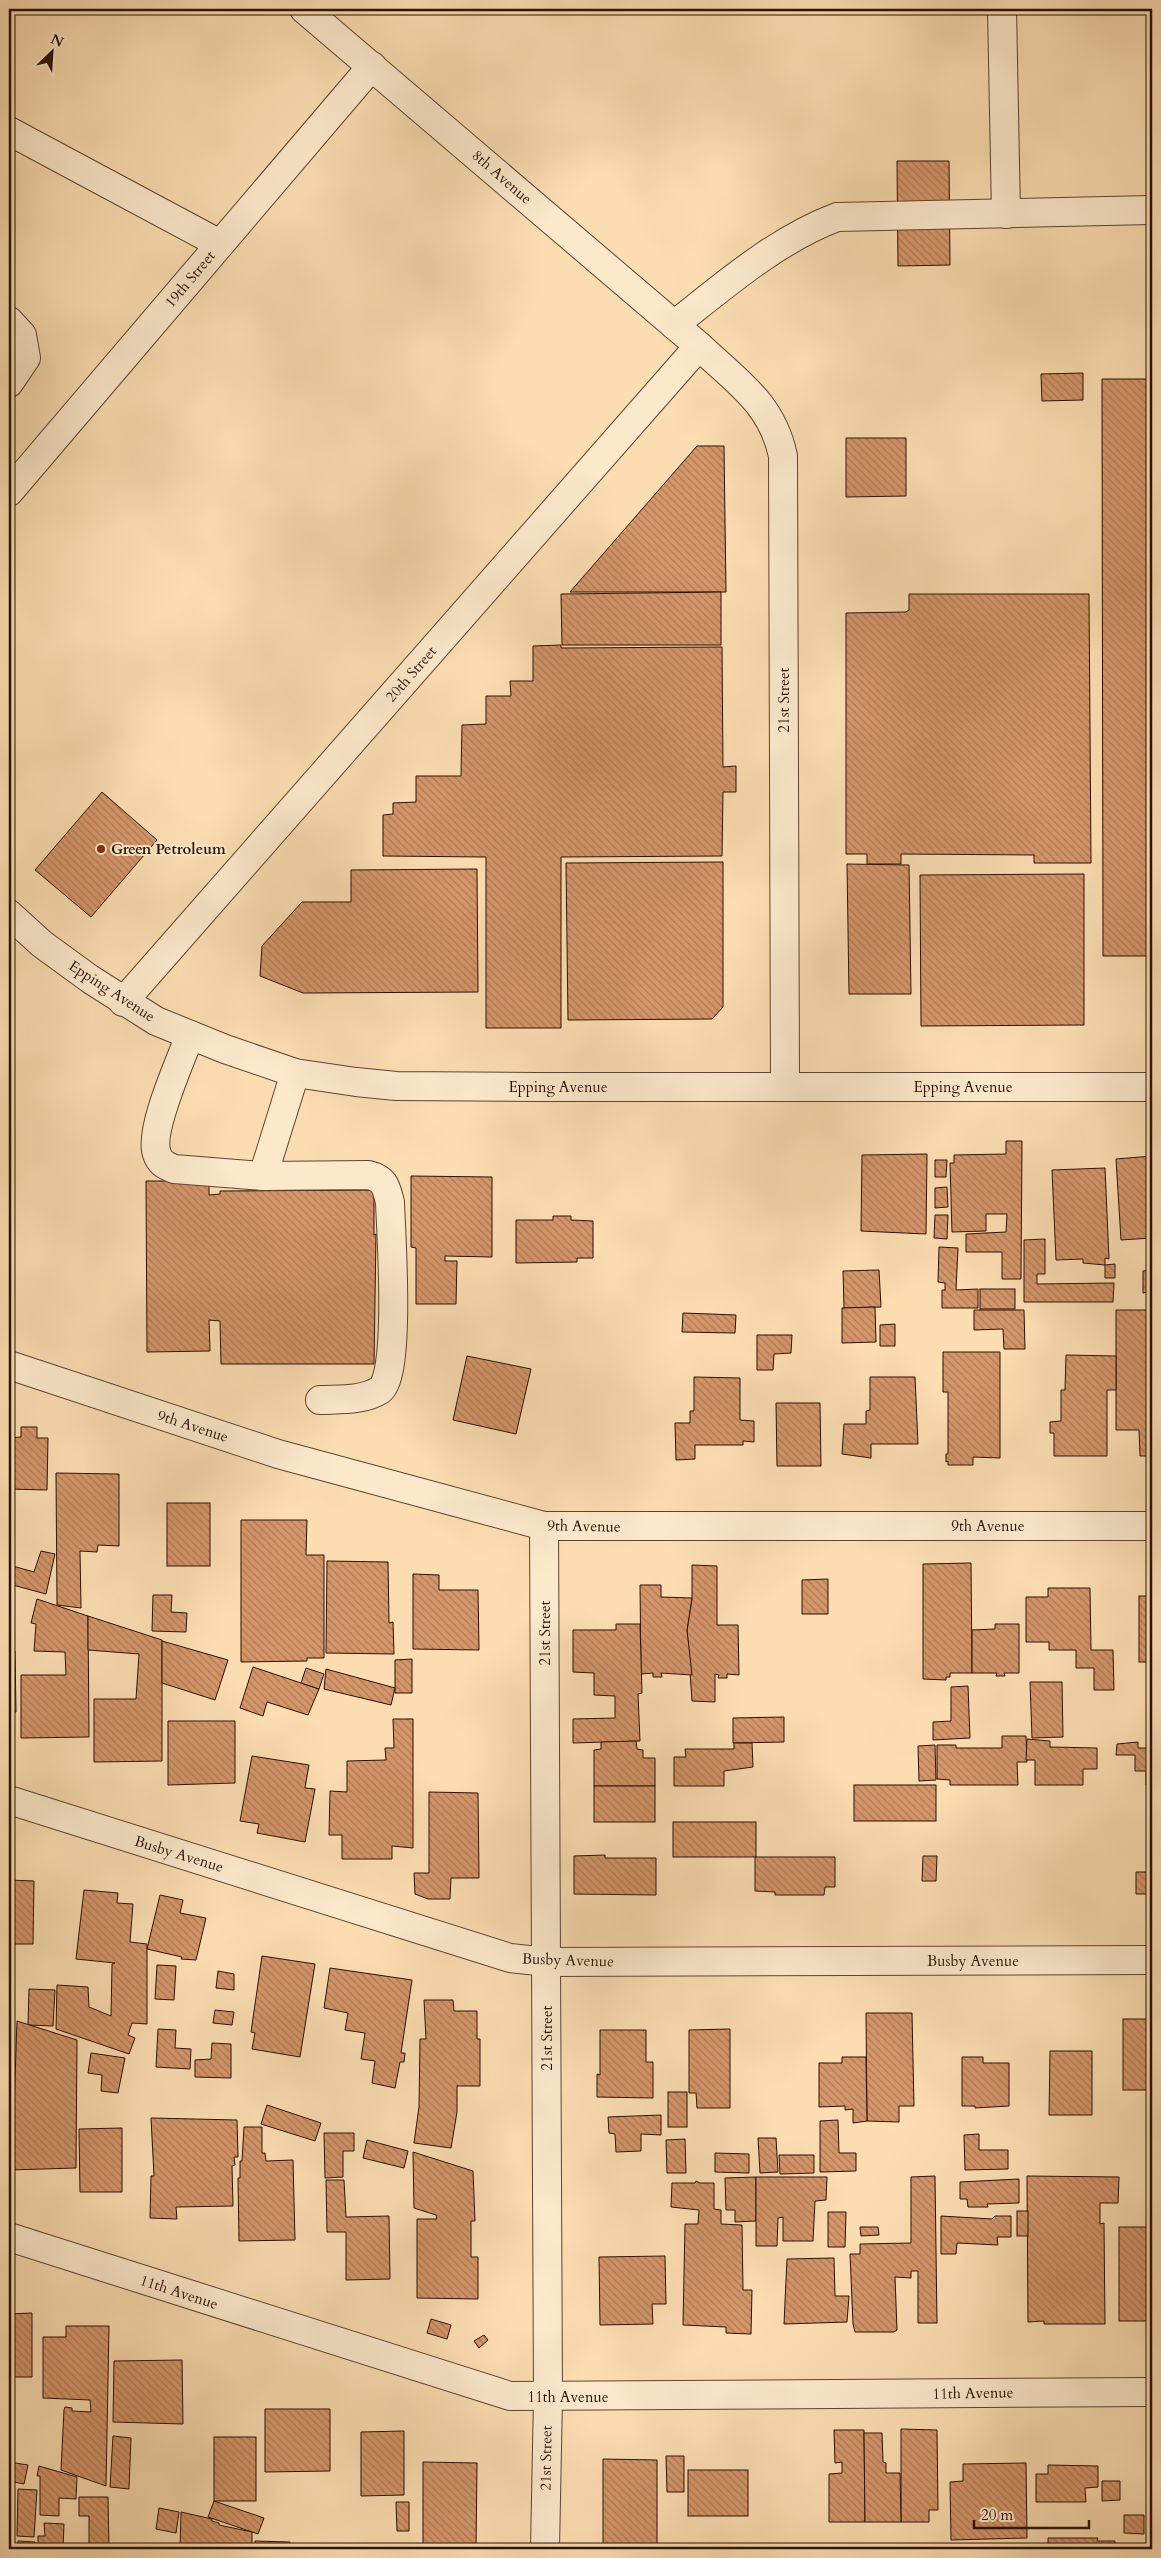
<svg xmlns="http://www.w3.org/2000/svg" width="1161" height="2558" font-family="Cardo,serif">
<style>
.building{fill:url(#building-back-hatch);stroke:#2a1004}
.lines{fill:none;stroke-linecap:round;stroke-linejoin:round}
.minor-casing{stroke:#5e432f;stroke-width:30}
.minor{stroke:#fce9cc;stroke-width:28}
.poi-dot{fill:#8f2418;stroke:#fce9cc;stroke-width:2}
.labels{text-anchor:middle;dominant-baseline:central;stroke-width:4;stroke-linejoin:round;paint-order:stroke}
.street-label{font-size:15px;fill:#2a1004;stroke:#fce9cc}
.poi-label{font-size:15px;font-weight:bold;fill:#2a1004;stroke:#fce9cc;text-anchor:start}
</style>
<defs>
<pattern id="building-back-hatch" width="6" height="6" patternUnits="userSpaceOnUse" patternTransform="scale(1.25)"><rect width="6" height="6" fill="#d5966a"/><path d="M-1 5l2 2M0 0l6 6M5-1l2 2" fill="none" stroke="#ad7955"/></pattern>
</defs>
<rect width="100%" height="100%" fill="#fbddb1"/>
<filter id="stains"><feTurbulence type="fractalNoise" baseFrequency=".004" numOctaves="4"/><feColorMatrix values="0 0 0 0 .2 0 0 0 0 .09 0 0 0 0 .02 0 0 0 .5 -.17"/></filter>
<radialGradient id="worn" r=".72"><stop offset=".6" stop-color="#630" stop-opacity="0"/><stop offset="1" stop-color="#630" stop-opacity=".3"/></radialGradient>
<!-- building -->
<g class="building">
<path d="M897,161h52l1,104 -52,1z"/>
<path d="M1083,373v27l-41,1 -1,-27z"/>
<path d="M1102,379h50v577h-49z"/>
<path d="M846,438h60v58l-60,1z"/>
<path d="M697,446h27l2,146h-156z"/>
<path d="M721,592v53h-159l-1,-51z"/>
<path d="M909,594h180l2,269h-57v-8l-133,-1v10h-34v-10h-21v-241l60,-1 3,-2z"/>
<path d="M561,645v3l161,-1 1,120 13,-1v26h-13l-1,64 -161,1v171h-75v-171l-103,-1v-41l10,-1v-11l23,-1v-26h45l1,-51 24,-1v-28h25l-1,-15h23v-35z"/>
<path d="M102,792l55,48 -66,77 -56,-47z"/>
<path d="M723,862v145l-11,12 -144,1 -2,-157z"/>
<path d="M847,864l62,1 2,129h-62z"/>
<path d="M477,869l1,123 -175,1 -43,-17 2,-30 40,-44h49v-32z"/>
<path d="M1084,874v151l-163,1 -1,-151z"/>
<path d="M1006,1141h16l-1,138h-19v-27h-36v-18l40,-2 1,-18h-21v17l-34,1 -2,-69h4v-8l52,-1z"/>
<path d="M927,1154l-1,80 -65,-3 1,-76z"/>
<path d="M1152,1156v152h-5v-16l-4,1v-22l8,-1v-32l-30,2 -5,-81z"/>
<path d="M935,1160h12l-1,17h-11z"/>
<path d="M1105,1168l4,91 -4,-1v7l-22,-2v-4l-27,1 -4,-90z"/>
<path d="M411,1176l81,1v80l-47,-1v5h12l-1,43h-40v-56l-5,-1z"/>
<path d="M146,1181h63v14l11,-1v-3l154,-1v45l2,-1 -2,130h-153l-1,-43 -11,-1 1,31 -63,1z"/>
<path d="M947,1187l1,20 -13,1v-20z"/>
<path d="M935,1215h13l-1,24 -13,-1z"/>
<path d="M553,1216h18v4l22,1v37h-16v4l-61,1v-43h37z"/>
<path d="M1045,1239v35h-8v10l77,-1 -1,19h-89v-62z"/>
<path d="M939,1247l19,1 -2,42 22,-1v19h-36v-18h3v-7l-7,-1z"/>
<path d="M1115,1264v14h-10v-13z"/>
<path d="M879,1270l2,37 -37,1 -1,-37z"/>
<rect x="980" y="1289" width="35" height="20"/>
<path d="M875,1307l1,35 -34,1v-35z"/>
<path d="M974,1310h50l1,39h-21l-1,-20 -29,1z"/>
<path d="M1116,1310h36v146h-12l-1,-26h-23z"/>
<path d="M683,1313l53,2 -1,18 -53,-1z"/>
<path d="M895,1324v22h-15v-21z"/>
<path d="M757,1335h35l-1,18 -17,1 -1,16h-16z"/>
<path d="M943,1352h57v106l-27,-1v8h-25v-4l-2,1v-8h2v-62h-5z"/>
<path d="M1066,1355l50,1v34h-9v66h-53v-23h-4v-11l11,-1v-31h4z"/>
<path d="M467,1356l64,13 -15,65 -63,-14z"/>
<path d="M694,1377l46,1v42l14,1v21l-11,-1v4h-48v14l-19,1 -1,-37h15v-12h4z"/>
<path d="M870,1377h45l3,67h-47v14l-29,-4 2,-30h22v-13l4,-1z"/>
<path d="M776,1403h44l1,63h-44z"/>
<path d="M21,1427h16v11h11l-1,52 -38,-1v-51l12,-1z"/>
<path d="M56,1473l63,1v72l-21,-1 -1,7 -17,-1 1,57 -24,-3z"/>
<rect x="167" y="1503" width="43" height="63"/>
<path d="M241,1520h66l-1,35h18v103h-17v3l-66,1z"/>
<path d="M41,1551l14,3 -9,40 -37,-10v-19l25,7z"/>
<path d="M327,1561l61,1 1,61 4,-1 1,32 -68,-1z"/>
<path d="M971,1563l1,110h-22v4h-4v3l-23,-1v-115z"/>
<path d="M692,1565l25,1v59h21l1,50 -12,-1v4h-9l1,-3 -4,-1v28l-23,-1 -5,-71 5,-32z"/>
<path d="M413,1574l26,1v15h39l1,60 -66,-1z"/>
<path d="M828,1579v35h-26v-34z"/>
<path d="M640,1585h21v12l31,1 -5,32 5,45 -31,-2 1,4h-9v-4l-12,1z"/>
<path d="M1048,1588h42l1,62h22l1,40h-20v-22h-18v-18h-27v-8h-23v-45h22z"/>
<path d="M153,1595h19l-1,17 16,1 -1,19 -34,-1z"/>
<rect x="1139" y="1596" width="13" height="66"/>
<path d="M37,1599l51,17 1,121 -68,1v-63h45l-1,-23 -31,-1 2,-27 -5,-1z"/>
<path d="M88,1616l74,24v121l-68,1v-63h42l3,-45 -51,-4z"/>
<path d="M616,1624h24l2,69 -4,1 2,47 -67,2v-24l42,-1v-22l-21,-1v-22l-21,-1v-42h43z"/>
<path d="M995,1624h24v49h-15l1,3h-9l1,-3h-25v-43l23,-1z"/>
<path d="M162,1641l66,19 -13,40 -53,-17z"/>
<path d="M9,1651h6l1,61h-7z"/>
<path d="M412,1659v34h-17v-33z"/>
<path d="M253,1667l66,22 -11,26 -41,-13 -4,14 -23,-8z"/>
<path d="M306,1668l18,6 -5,15 -18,-6z"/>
<path d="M326,1669l69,19 -4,17 -67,-16z"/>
<path d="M1030,1682h32l1,55 -31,1z"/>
<path d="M968,1686l2,52 -37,2v-18l18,-1v-34z"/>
<path d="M784,1717v25l-51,1v-25z"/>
<path d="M393,1719h20v129l-21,-2v13h-50v-24h-13l1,-44 17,1v-31l39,-1 -1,-12h9z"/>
<path d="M168,1721h67v62l-67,2z"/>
<path d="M1002,1736h24l1,26h-10l1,23h-68v-5l-13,-1v-34h19v3h46z"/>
<path d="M1027,1739l23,2v6l47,1v21h-14v16h-48v-25h-9z"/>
<path d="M636,1741l1,8 6,1v8h12v28h-61v-36l7,-1v-7z"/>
<path d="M1138,1742v6h14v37h-6v-14h-11v-16h-19l1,-11z"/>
<path d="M734,1743h18l1,24 -29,4v15h-50v-29h12l-1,-8h49z"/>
<path d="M935,1745l1,35 -17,1 -1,-35z"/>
<path d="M252,1756l57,9 -4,23 10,1 -10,53 -48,-9 2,-9 -19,-3z"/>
<rect x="854" y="1785" width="82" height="36"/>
<rect x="594" y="1786" width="61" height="36"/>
<path d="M429,1792l49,1 1,85h-28l-1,21h-22l-13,-5 -1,-21h15z"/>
<rect x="673" y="1822" width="83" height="35"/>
<path d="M605,1855v3h51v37l-82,-1v-38z"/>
<path d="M923,1856h14l-1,25h-14z"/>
<path d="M1148,1856h4v38h-16v-22h11z"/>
<path d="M755,1857h80v30h-10l-1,8h-49v-3l-20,-1z"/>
<path d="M9,1880l25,1 -1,63h-24z"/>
<path d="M84,1890l34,3 -1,10 16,1 -3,38 17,2v80l-15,-1 -4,12 7,3 -6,16 -73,-25 1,-44 31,2 1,20 22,9 1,-52 3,-1 -39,-4z"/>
<path d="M160,1895l23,5 -3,13 26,5 -10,42 -15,-1 1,-2 -35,-8z"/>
<path d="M262,1956l53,8 -15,93 -48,-8 3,-16 -4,-1z"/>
<path d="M157,1965l19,1 -2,34 -19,-1z"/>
<path d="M330,1968l82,12 -11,73h4l-1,9h-4l-5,26 -23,-5 3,-22 -14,-2 4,-26 -20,-3 3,-17 -24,-5z"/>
<path d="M218,1971l16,3v16l-18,-2z"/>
<path d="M29,1989l26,1 -2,36 -25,-1z"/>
<path d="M424,2000h29l1,11h23v28h3v47h-23v26l-6,36 -37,-5 5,-36 1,-68h6z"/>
<path d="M215,2010l19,2 -2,13 -19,-2z"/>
<path d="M866,2013h46l2,93h-15v16l-32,-1z"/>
<rect x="1123" y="2019" width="29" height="71"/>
<path d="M17,2021l60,19 -1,128 -67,2v-62h5z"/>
<path d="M158,2029l18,1 -1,18 16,1 -1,20 -34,-2z"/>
<path d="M730,2029v79h-33l-1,-15h-7v-63z"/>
<path d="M600,2030h46v32h7v36l-56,-1v-23l3,1z"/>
<path d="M212,2043l19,1v34l-36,-1v-17l16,-1z"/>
<path d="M1050,2051h42v64h-43z"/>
<path d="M91,2053l34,5 -7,35 -17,-2 1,-16 -14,-2z"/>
<path d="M842,2057h24l1,64 -14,2v-14l-8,1v-4l-26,1v-44h23z"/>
<path d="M962,2057h21v6h26v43l-34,2v-2h-13z"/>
<rect x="668" y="2092" width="19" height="35"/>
<path d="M267,2105l54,18 -6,18 -54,-17z"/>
<path d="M661,2115v20l-20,-1v17l-25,1 -1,-18 -6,-1 -1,-16z"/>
<path d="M151,2118l86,2 1,37h-4l1,8 -3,1 1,40 -57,1 1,12 -27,-1 1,-42h3z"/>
<path d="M838,2120l1,33h17v18l-36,1v-51z"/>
<path d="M244,2127h18v26h3l1,8 27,-1 2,80 -56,1 -1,-63h2v-17h2z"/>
<path d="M122,2128v64h-42l-1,-63z"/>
<path d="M324,2133h30v18h-11v26l-18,1z"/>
<path d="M979,2134v16h29v19l-43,1 -1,-35z"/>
<path d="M758,2138h18l2,34 -18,1z"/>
<path d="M685,2139l1,34h-19l-1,-33z"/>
<path d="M367,2140l41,11 -4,17 -41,-10z"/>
<path d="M413,2152l60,19 2,50h-4v36h7v42l-61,-1v-79h20l-1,-4 -22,-7z"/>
<path d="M715,2153l34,1v19l-34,-1z"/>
<path d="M779,2155h35v18l-34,1z"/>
<path d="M935,2176l2,147h-19v-52h-7v7l-16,-1 2,53 -3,2h-39l-2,-8 -3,-70h10v-10l51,-1v-66z"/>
<path d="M1027,2176l92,1 -1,26h-18v21l4,-1 1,101h-61v-3l-16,1z"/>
<path d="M756,2177v44l-21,1v-12h-9l-1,-32z"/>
<path d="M756,2177h71l-1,23 -11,1 -2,40h-30v-24l-5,1 -1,28h-21z"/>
<path d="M1019,2179v24l-32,1 1,3h-20l-1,-8h-7v-17z"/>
<path d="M326,2180h18l2,37 43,-1 1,63 -44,1v-48h-19z"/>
<path d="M696,2181l4,2h14v26l7,1v14l21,1 1,65h9l-1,44 -25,-1v-6l-43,-2 2,-101h13l1,-14 -28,-3 1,-24h23z"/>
<rect x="1017" y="2211" width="11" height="25"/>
<path d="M828,2212h18l-1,35h-17z"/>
<path d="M941,2216l51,3 3,-3h16v21h-14l1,8 -41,-2 -1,11h-15z"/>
<path d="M860,2227h18l1,8 -18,1z"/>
<rect x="1119" y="2227" width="33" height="94"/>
<path d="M665,2256l1,48h-14l1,20 -53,1 -1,-68z"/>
<path d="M834,2258l1,38h14l-2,26 -63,2 3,-65z"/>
<path d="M32,2313v64h-23v-63z"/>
<path d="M431,2319l20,6 -4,14 -20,-6z"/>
<path d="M66,2326h43l-3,160 -45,-16 3,-60 1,-3 7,1v3l19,1 -1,-12 -47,-2v-61h23z"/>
<path d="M484,2335l4,5 -9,8 -5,-7z"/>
<path d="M182,2360l1,64 -70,-2 1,-61z"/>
<path d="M265,2409h65v62l-65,1z"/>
<path d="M901,2429l36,1 1,80h-9v12h-28z"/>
<path d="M834,2430h30l1,92h-36v-48l13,-1v-11l-7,1z"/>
<path d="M404,2431v64l-43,1v-64z"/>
<path d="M864,2433h18l1,29 3,1v10h14l1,49h-36z"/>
<path d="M113,2436l18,2 -2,51 -19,-2z"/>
<rect x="214" y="2437" width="42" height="64"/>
<path d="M666,2456h18v36h-17z"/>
<path d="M603,2459l54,1v89h-54z"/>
<path d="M9,2462l19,3 -4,19 -15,-3z"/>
<path d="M423,2462l54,1 -1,86h-53z"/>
<path d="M1026,2463l1,75 -76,2 -1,-58 13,-1v-17z"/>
<path d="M1048,2465l50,1v21l-13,1 1,14h-50v-28h12z"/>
<path d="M39,2466l38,11 -1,22 -17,-1v18l-19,-1v-39h-3z"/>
<rect x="688" y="2470" width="60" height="46"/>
<path d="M1102,2481h18v19l-18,1z"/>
<path d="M18,2489l19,1 -3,47 -17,-1z"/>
<path d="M79,2497h29l1,52h-20v-33h-10z"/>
<path d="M214,2501l50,17 -6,16 -50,-17z"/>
<path d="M396,2502h13v29h-12z"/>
<path d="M159,2508l20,4 -3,21 -20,-4z"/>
<path d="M181,2512l31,7v2l7,2v2l33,7v17h-72z"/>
<path d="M1124,2515h20v19l-20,-1z"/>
<path d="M44,2523l20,1 -1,25h-25v-13h7z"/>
<rect x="9" y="2531" width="4" height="18"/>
<path d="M1048,2538h50l-1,3h18v8h-78v-4l11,-1z"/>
<path d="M18,2541l17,1 -1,7h-16z"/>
<path d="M255,2541l35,1v7h-35z"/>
</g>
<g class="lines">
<defs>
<g id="minor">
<path d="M304,9l395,337c37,35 73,57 84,110l2,630"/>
<path d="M1002,9l4,205"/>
<path d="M9,131l211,113"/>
<path d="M9,321l13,14 4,23 -17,25"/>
<path d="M674,325c51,-40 102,-85 163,-108l315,-7"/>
<path d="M9,492l363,-426"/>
<path d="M9,914l33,30 48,35 66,42 69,28 70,24 61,9 40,4 140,1h616"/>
<path d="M123,1002l576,-656"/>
<path d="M190,1035c-9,25 -42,96 -33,119 3,9 8,11 17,15l89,7"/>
<path d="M295,1073l-32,103 106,-1c16,4 17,12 21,27 1,30 11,174 -10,188 -17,11 -41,9 -60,10"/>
<path d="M9,1365l269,89 266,72h608"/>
<path d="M544,1526l4,871 -3,152"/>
<path d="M9,1800l501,158 37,4 605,-2"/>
<path d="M9,2237l501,159 642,-4"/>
</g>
</defs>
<!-- minor casing -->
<use href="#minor" class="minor-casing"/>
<!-- minor -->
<use href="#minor" class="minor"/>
</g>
<!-- markers -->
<circle class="poi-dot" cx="101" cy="849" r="5"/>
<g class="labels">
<!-- street labels -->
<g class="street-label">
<text transform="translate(502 177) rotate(41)">8th Avenue</text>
<text transform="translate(190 279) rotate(-50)">19th Street</text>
<text transform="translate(411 674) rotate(-49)">20th Street</text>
<text transform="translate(784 700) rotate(-90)">21st Street</text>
<text transform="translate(112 991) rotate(33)">Epping Avenue</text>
<text x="558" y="1087">Epping Avenue</text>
<text x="963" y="1087">Epping Avenue</text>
<text transform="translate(193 1426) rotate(18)">9th Avenue</text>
<text transform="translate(584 1526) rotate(1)">9th Avenue</text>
<text x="988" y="1526">9th Avenue</text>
<text transform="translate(545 1633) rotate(-90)">21st Street</text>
<text transform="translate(179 1854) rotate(17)">Busby Avenue</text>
<text transform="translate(568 1960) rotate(2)">Busby Avenue</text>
<text x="973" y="1961">Busby Avenue</text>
<text transform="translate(547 2038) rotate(-90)">21st Street</text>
<text transform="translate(179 2292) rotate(18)">11th Avenue</text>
<text transform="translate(973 2393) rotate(-1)">11th Avenue</text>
<text x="568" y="2397">11th Avenue</text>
<text transform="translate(546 2458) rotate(-89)">21st Street</text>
</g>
<!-- poi labels -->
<g class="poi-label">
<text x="111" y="849">Green Petroleum</text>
</g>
</g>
<!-- margin -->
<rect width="1161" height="2558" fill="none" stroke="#fbddb1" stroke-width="30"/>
<rect x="10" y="10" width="1141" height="2538" fill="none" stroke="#2a1004" stroke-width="2.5"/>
<rect x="15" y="15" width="1131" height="2528" fill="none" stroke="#2a1004"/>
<!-- north arrow -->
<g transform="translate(52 52) rotate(25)" stroke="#fce9cc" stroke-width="4" paint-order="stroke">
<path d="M0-4L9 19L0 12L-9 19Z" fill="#2a1004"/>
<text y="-8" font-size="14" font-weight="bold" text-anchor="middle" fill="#2a1004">N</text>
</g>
<!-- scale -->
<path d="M974 2520v8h115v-8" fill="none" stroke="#2a1004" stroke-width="2.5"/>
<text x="981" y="2520" font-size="15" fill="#2a1004" stroke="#fce9cc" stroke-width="4" paint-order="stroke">20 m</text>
<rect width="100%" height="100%" filter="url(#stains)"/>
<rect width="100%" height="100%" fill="url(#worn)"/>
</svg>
